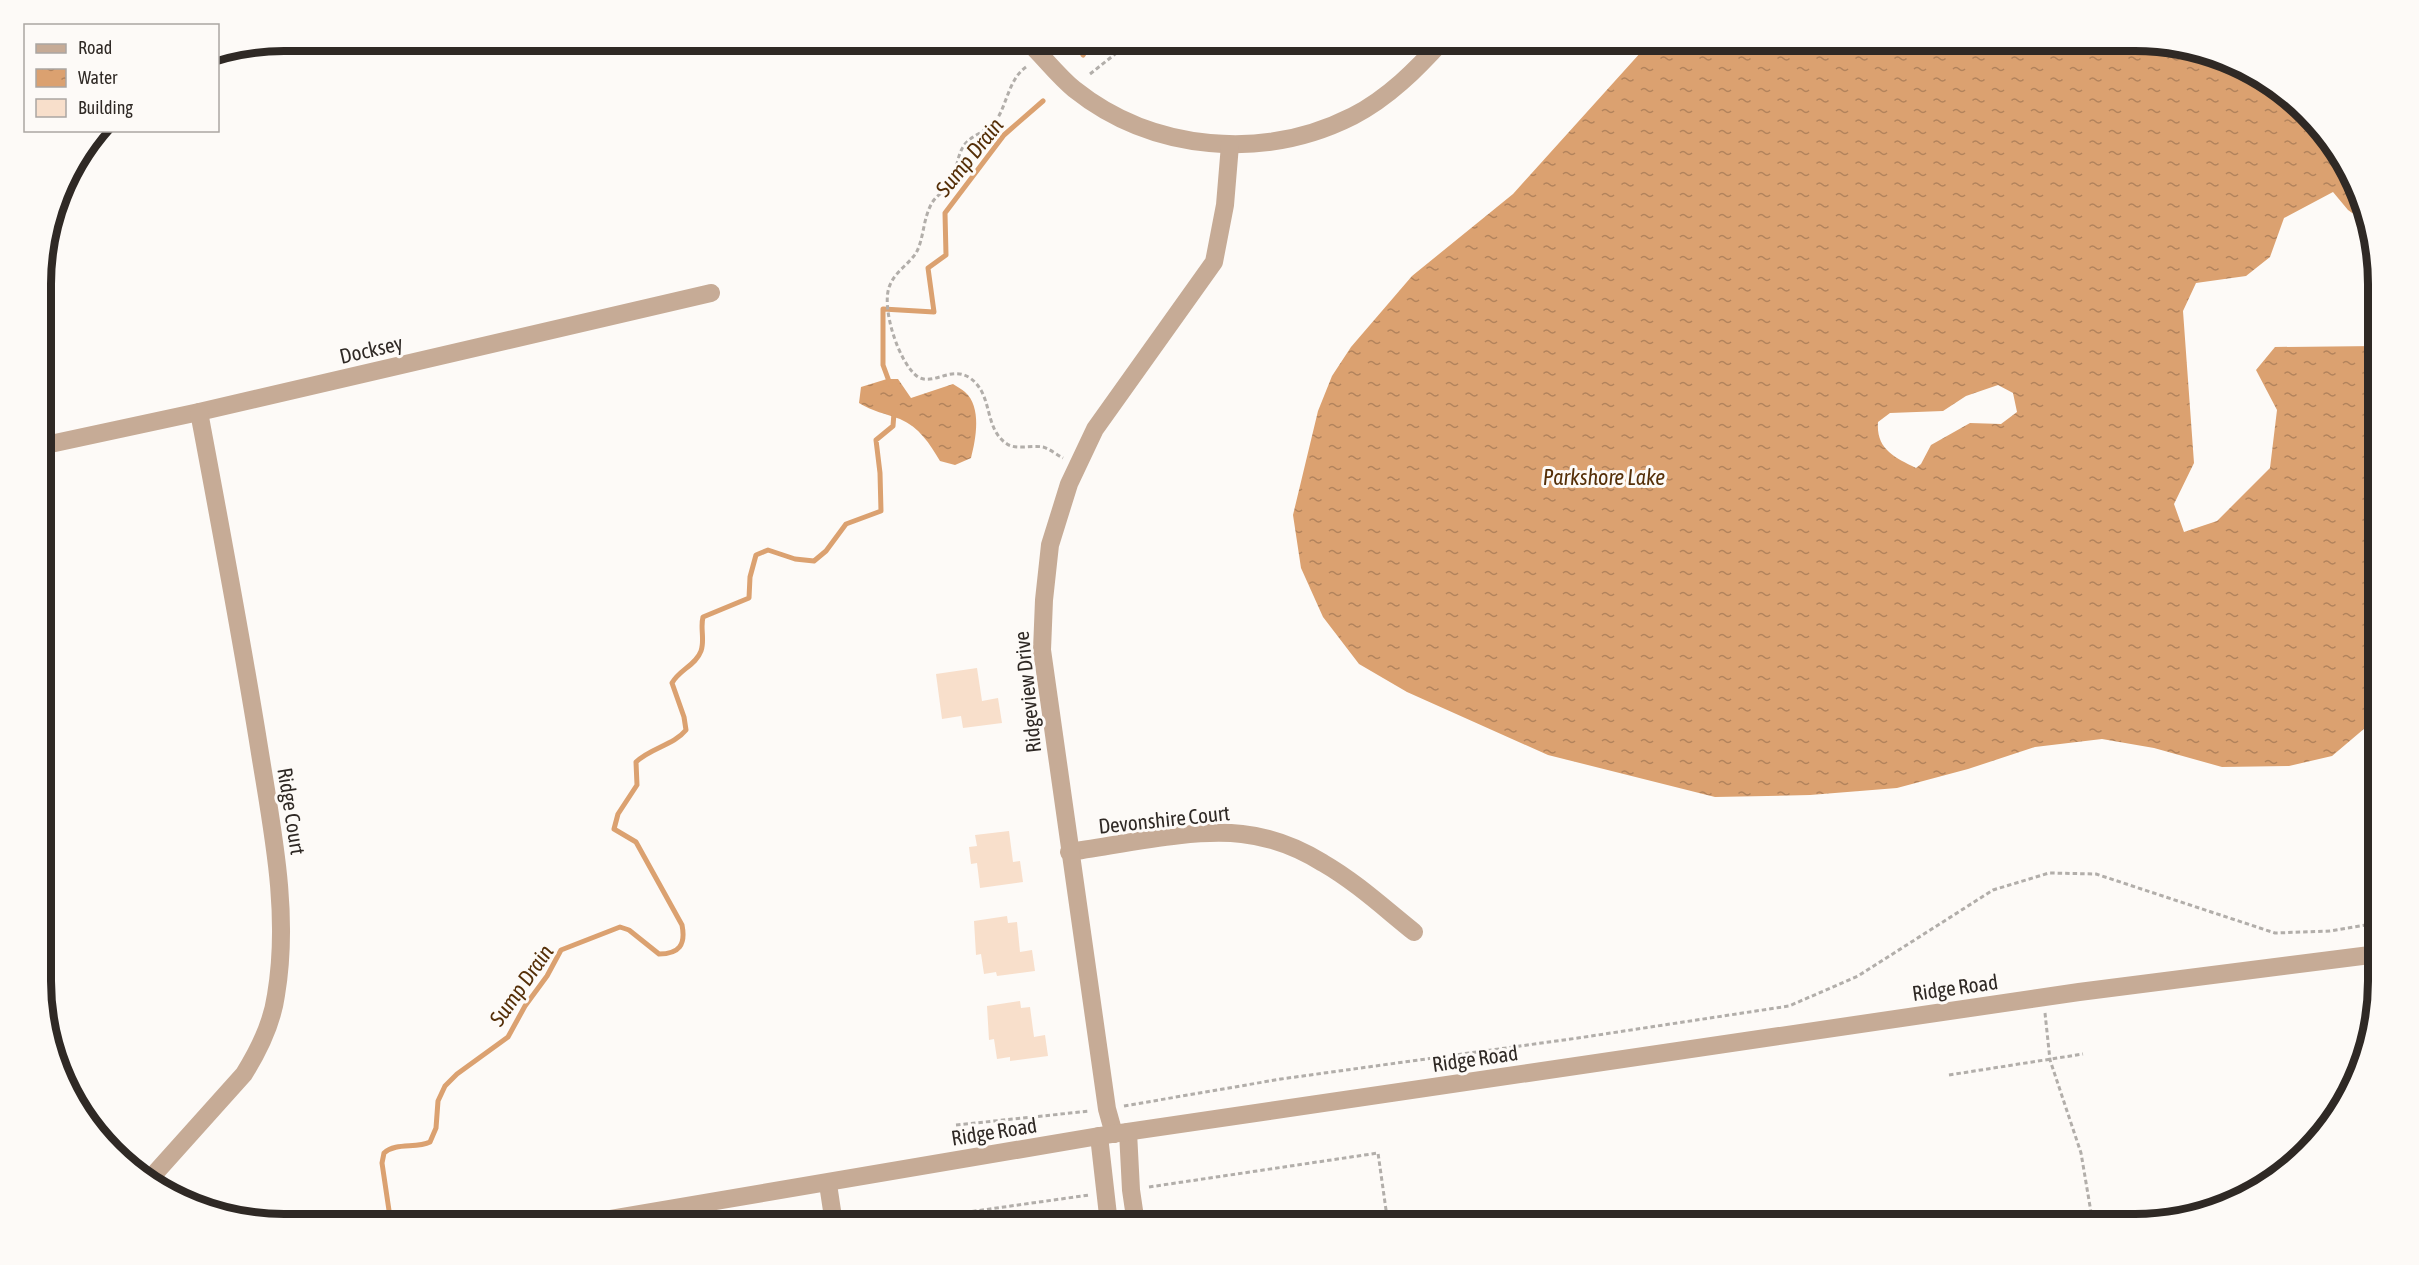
<svg xmlns="http://www.w3.org/2000/svg" width="2419" height="1265" font-family="'Asap Condensed',sans-serif">
<style>
.water{fill:url(#water-ripples);fill-rule:evenodd}
.lines{fill:none;stroke-linecap:round;stroke-linejoin:round}
.stream{stroke:#dba170;stroke-width:5}
.building{fill:#f8dfcb}
.path{stroke:#b2aeaa;stroke-width:3;stroke-dasharray:4.5 3;stroke-linecap:butt}
.minor{stroke:#c6ab96;stroke-width:18}
.tertiary{stroke:#c6ab96;stroke-width:18}
.labels{text-anchor:middle;dominant-baseline:central;stroke-width:6;stroke-linejoin:round;paint-order:stroke}
.street-label{font-size:21px;fill:#2f2925;stroke:#fdfaf7}
.water-label{font-size:22px;font-style:italic;fill:#552f08;stroke:#fdfaf7}
.rim{fill:none;stroke:#2f2925;stroke-width:8}
</style>
<defs>
<pattern id="water-ripples" width="26" height="14" patternUnits="userSpaceOnUse" patternTransform="scale(1.5)"><rect width="26" height="14" fill="#dba170"/><path d="M2 4q2-2 4 0t4 0M15 11q2-2 4 0t4 0" fill="none" stroke="#b2835c"/></pattern>
</defs>
<rect width="100%" height="100%" fill="#fdfaf7"/>
<!-- water -->
<g class="water">
<path d="M2135,40l108,26 53,35 41,47 28,74 -17,-12 -15,-18 -49,26 -14,39 -24,19 -50,7 -13,28 11,152 -20,41 10,28 33,-11 53,-53 7,-58 -21,-40 19,-23 102,-1 1,371 -46,39 -43,10 -67,1 -68,-19 -52,-9 -67,8 -67,22 -71,19 -87,7 -95,2 -167,-42 -141,-63 -48,-28 -36,-47 -22,-49 -8,-53 25,-104 14,-35 19,-29 61,-71 101,-82 138,-153zM1998,385l15,8 4,19 -16,12 -31,-1 -39,22 -10,19 -5,4c-22,-11 -40,-19 -38,-46l12,-9 53,-2 23,-15z"/>
<path d="M887,379h11l13,19 42,-14c4,3 9,5 12,8 17,15 11,47 6,66l-16,7 -15,-4c-10,-17 -21,-34 -40,-42 -14,-5 -28,-8 -41,-16l2,-16z"/>
</g>
<g class="lines">
<!-- stream -->
<g class="stream">
<path d="M1083,55l10,-15"/>
<path d="M890,384l-7,-19v-56l51,3 -6,-44 18,-13 -1,-42 59,-78 39,-34"/>
<path d="M391,1224l-9,-61 2,-10c12,-11 32,-4 46,-11l6,-14 2,-27 7,-15 12,-12 51,-37 17,-31 22,-30 14,-26 59,-23 9,3 30,24c20,0 27,-9 23,-29l-46,-83 -22,-13 4,-15 19,-29 -1,-23c14,-14 38,-17 50,-32l-2,-13 -12,-34c7,-13 24,-18 29,-32 4,-11 -1,-23 2,-34l46,-19 1,-21 6,-22 12,-5 27,9 19,2 12,-10 20,-27 35,-13 -1,-38 -4,-33 17,-14 1,-13"/>
</g>
</g>
<!-- building -->
<g class="building">
<path d="M977,668l5,33 16,-3 4,25 -39,5 -2,-12 -19,3 -6,-45z"/>
<path d="M1009,831l4,31 7,-1 3,21 -43,6 -3,-25 -6,1 -2,-17 8,-1 -2,-11z"/>
<path d="M1007,916l1,7 9,-1 3,30 12,-2 3,21 -38,5 -1,-4 -12,2 -3,-20 -5,1 -2,-34z"/>
<path d="M1020,1001l1,7 9,-1 4,30 11,-2 3,21 -38,5v-4l-13,2 -3,-20 -5,1 -2,-34z"/>
</g>
<g class="lines">
<!-- path -->
<g class="path">
<path d="M1057,48l8,-8"/>
<path d="M1026,67c-18,13 -19,39 -31,55 -9,10 -26,14 -32,25 -7,11 -6,28 -14,38 -7,10 -14,9 -20,24 -6,14 -6,32 -13,44 -7,11 -21,19 -26,32 -10,21 9,79 28,92 16,9 33,-12 52,1 24,17 13,50 37,66 9,6 25,1 36,3 7,2 14,8 20,11"/>
<path d="M1090,74l34,-27 1,-7"/>
<path d="M2045,1013l5,47 31,93 12,71"/>
<path d="M1949,1075l134,-21"/>
<path d="M1124,1106l157,-27 297,-41 211,-32 69,-30 135,-86 56,-17 47,1 179,59 55,-2 48,-8"/>
<path d="M956,1125l134,-14"/>
<path d="M1149,1187l229,-34 10,71"/>
<path d="M883,1224l206,-29"/>
</g>
<!-- minor -->
<g class="minor">
<path d="M1026,40c17,16 31,35 48,49 79,63 190,72 279,27 35,-18 64,-47 90,-76"/>
<path d="M41,446l158,-34 512,-119"/>
<path d="M1069,852c51,-7 123,-24 173,-18 28,3 57,14 81,29 33,19 61,45 91,69"/>
<path d="M1128,1132l3,58 5,34"/>
<path d="M1114,1134l-7,-25 -65,-459 2,-50 6,-55 19,-61 26,-55 119,-167 11,-57 5,-60"/>
<path d="M1099,1136l10,88"/>
<path d="M153,1181l4,-10 87,-97c15,-24 28,-50 32,-79 14,-83 -4,-166 -17,-248 -18,-112 -39,-223 -60,-335"/>
<path d="M828,1184l6,40"/>
</g>
<!-- tertiary -->
<path class="tertiary" d="M580,1224l519,-88 980,-144 299,-38"/>
</g>
<g class="labels">
<!-- street labels -->
<g class="street-label">
<text transform="translate(371 349) rotate(-13)">Docksey</text>
<text transform="translate(1027 692) rotate(-96)">Ridgeview Drive</text>
<text transform="translate(292 811) rotate(81)">Ridge Court</text>
<text transform="translate(1164 819) rotate(-6)">Devonshire Court</text>
<text transform="translate(1955 987) rotate(-8)">Ridge Road</text>
<text transform="translate(1475 1058) rotate(-8)">Ridge Road</text>
<text transform="translate(994 1131) rotate(-9)">Ridge Road</text>
</g>
<!-- water labels -->
<g class="water-label">
<text transform="translate(969 157) rotate(-51)">Sump Drain</text>
<text x="1604" y="477">Parkshore Lake</text>
<text transform="translate(521 985) rotate(-55)">Sump Drain</text>
</g>
</g>
<!-- crop -->
<path d="M0 0H2419V1265H0ZM284 51H2135A233 233 0 0 1 2368 284V981A233 233 0 0 1 2135 1214H284A233 233 0 0 1 51 981V284A233 233 0 0 1 284 51Z" fill="#fdfaf7" fill-rule="evenodd"/>
<path class="rim" d="M284 51H2135A233 233 0 0 1 2368 284V981A233 233 0 0 1 2135 1214H284A233 233 0 0 1 51 981V284A233 233 0 0 1 284 51Z"/>
<!-- legend -->
<rect x="24" y="24" width="195" height="108" fill="#fdfaf7" stroke="#aba6a3" stroke-width="1.5"/>
<rect x="36" y="44" width="30" height="9" fill="#c6ab96" stroke="#aba6a3" stroke-width="1.5"/>
<text x="78" y="54" font-size="18" fill="#2f2925">Road</text>
<rect x="36" y="69" width="30" height="18" fill="url(#water-ripples)" stroke="#aba6a3" stroke-width="1.5"/>
<text x="78" y="84" font-size="18" fill="#2f2925">Water</text>
<rect x="36" y="99" width="30" height="18" fill="#f8dfcb" stroke="#aba6a3" stroke-width="1.5"/>
<text x="78" y="114" font-size="18" fill="#2f2925">Building</text>
</svg>
